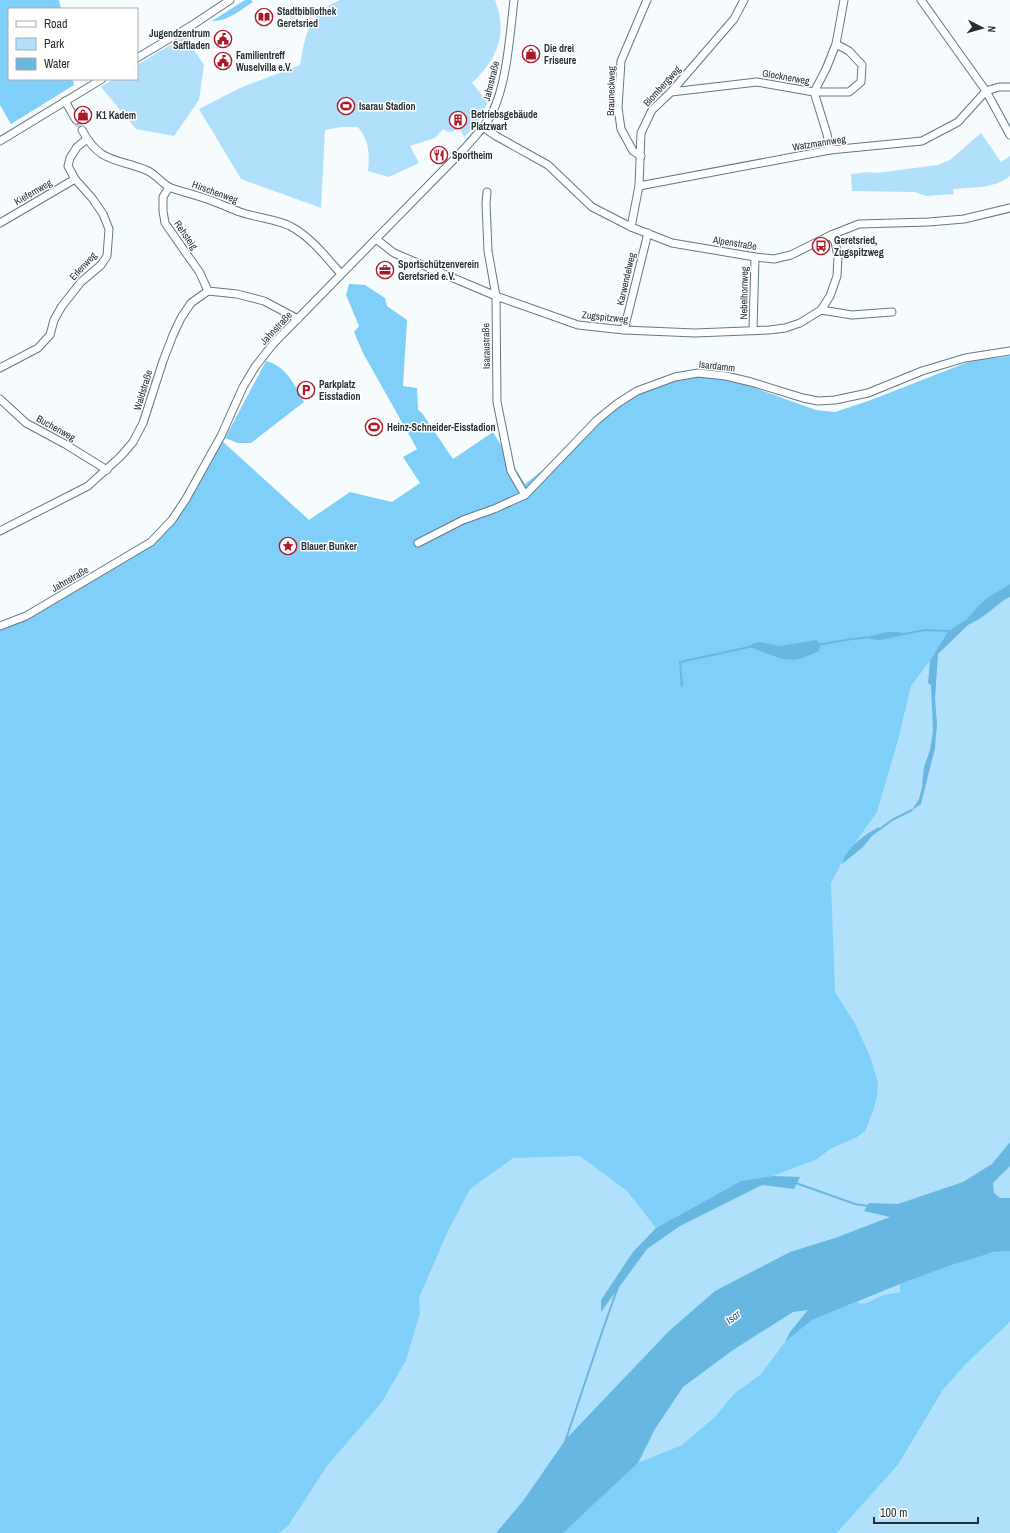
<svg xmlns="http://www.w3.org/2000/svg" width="1010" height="1533" font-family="'Archivo Narrow',sans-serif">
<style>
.green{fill:#b0e0fc}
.forest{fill:#80cff9}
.water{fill:#68b7e0}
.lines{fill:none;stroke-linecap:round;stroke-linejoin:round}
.stream{stroke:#68b7e0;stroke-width:2}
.minor-tunnel{stroke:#ccd2d6;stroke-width:7;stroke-dasharray:7 3.5;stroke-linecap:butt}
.minor-casing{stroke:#617784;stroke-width:9}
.minor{stroke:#fff;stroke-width:7}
.labels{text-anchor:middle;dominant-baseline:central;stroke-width:3;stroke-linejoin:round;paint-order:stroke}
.poi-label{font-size:10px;font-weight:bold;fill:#262f35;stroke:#fff;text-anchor:start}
.street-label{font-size:10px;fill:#262f35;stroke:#fff}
.water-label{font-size:11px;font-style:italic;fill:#215d7a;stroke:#fff}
</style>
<rect width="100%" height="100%" fill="#f6fbfe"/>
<!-- green -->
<g class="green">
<path d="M340,0h155c13,34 3,58 -23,83l16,19 -11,22 -13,13 -4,-8 -11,3 -6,-3 -8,9 -25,8 9,17 -30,14 -21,-6c2,-18 1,-30 -10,-44h-17l-16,3 -4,78 -80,-29 -42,-70 41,-21 60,-23c5,-29 9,-53 40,-65z"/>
<path d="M185,36l19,29 -5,35 -25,36 -38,-7 -35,-42 12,-8h24v-14z"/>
<path d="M981,133l20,29 9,-6v20c-15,13 -38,11 -57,13l1,5 -28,2 -11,-4 -63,-1 -1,-17 18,-2 8,1 60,-8 13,-5z"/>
<path d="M1010,358v958l-363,217h-647v-700l442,-289 285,-165 51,17 32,18 37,9 130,-64z"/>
<path d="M1010,1322v211h-173l61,-68 45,-75 22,-25z"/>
</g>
<!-- forest -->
<g class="forest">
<path d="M0,0h59l2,9h-52v70h64l1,6 -63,39 -11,-19z"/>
<path d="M245,0h6l2,2c-13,8 -26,20 -41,19z"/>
<path d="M349,284l16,1 20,13 2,8 20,14 -4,66 14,2 1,22 4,3 31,46 40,-27 32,52 67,-53 27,-27 38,-20 41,-9 28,3 90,32 19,2 36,-12 97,-38 42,-6v228l-23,14 -9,8 -12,14 -9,5 -10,8 -12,21 -24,32 -13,54 -21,72 -34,48 -12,23 4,109 19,30 16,34 8,26 -1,15 -5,17 -7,17 -8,6 -27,12 -13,10 -44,17 -32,5 -85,47 -29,-37 -47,-35 -67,2 -43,31 -23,44 -28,65 1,15 -14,47 -24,42 -55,64 -39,60 -9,7h-279v-904l28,-10 125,-74 68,-105 88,80 41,-28 42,10 28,-19 -17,-26 14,-8 -54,-96 -9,-21 5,-6 -13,-31z"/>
<path d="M266,361c20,5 29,24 38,41l-53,41h-13l-13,-5z"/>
<path d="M1010,1251v71l-45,43 -22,25 -45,75 -61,68h-274l75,-70 44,-18 33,-28 19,-23 27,-20 24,-32 27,-22 45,-18c7,6 18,-5 27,-7 5,-2 11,-1 16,-3v-8c35,-13 73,-31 110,-33z"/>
</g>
<!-- water -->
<g class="water">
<path d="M1010,584v13l-6,3 -23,18 -13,7 -30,29 -3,45 2,24 -2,25 -14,56 -9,6 7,-11 3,-12 2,-20 6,-17 3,-19 -2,-46 -3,-2 2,-22 17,-28 10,-8 9,-5 12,-14 9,-8z"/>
<path d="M887,632h14l-1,4 -20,4 -10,-1 1,-3z"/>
<path d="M816,640l4,3 -1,8c-7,3 -14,7 -21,8 -15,4 -32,-7 -46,-11v-4l7,-2 22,4z"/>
<path d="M879,827l1,3 -8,6 -9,11 -21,17c4,-16 23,-30 37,-37z"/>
<path d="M1010,1142v24l-17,17 1,10 6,5h10v53l-16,1 -43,13 -51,19 -88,36 -27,22 5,-10 18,-22 -15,2 -60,38 -50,37 -28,42 -17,34 -75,70h-67l27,-32 43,-62 103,-108 46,-40 75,-39 45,-14 55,-21 -26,-6 5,-8 29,1 65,-22 29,-18z"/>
<path d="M773,1176l27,1 -6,12 -32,-4 -82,41 -33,23 -46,63v-12l32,-48 23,-24 85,-47z"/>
</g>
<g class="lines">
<!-- stream -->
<g class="stream">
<path d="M898,635l27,-5 26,1"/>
<path d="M817,645l35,-6 20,-2"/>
<path d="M682,686l-2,-24 74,-16"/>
<path d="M880,829l12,-9 20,-10"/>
<path d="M796,1183l59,21 13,2"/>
<path d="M565,1442l37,-110 16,-45"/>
</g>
<!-- minor-tunnel -->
<path class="minor-tunnel" d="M76,120l6,10"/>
<defs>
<g id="minor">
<path d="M921,0l65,91 24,44"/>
<path d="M836,44l13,7 13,14 -1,17 -12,10h-35l12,-23 10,-25 8,-44"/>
<path d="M137,58l57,-34 36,-24"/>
<path d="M671,92l86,-10 57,10 13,42 3,16"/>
<path d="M65,101l11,19"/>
<path d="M483,127l13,9 52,29 44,42 39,20 41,16 83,14 19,2 17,-4 40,-20 28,-11 70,-2 35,-3 46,-11"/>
<path d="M82,130c18,34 35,28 64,40 10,4 16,14 25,18 15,5 29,8 44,14 8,3 17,7 25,10 17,6 35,7 50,14 21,11 36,31 51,48"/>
<path d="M0,141l102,-62"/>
<path d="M641,156l-8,-5 -12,-22 -3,-21 3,-47 26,-61"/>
<path d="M639,186l191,-36 92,-9 36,-19 28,-31 13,-4h11"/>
<path d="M169,187l-6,10v14l2,12 35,50 8,18"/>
<path d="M487,192l-1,11 2,48 8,45 1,106 14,69 14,24"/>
<path d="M0,223l75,-44"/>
<path d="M631,227l8,-41 2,-53 11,-23 19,-18 63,-73 10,-19"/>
<path d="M376,239l18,14 102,43 82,29 46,5 71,3 74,-3 16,-2 15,-5 21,-13 9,-14 7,-20 1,-20 -3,-14 -4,-7"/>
<path d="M821,310l31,5 40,-3"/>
<path d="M624,330l24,-97"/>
<path d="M753,330l2,-73"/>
<path d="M0,368l38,-20 12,-13 4,-15 8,-14 19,-24 20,-17 6,-9 2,-27 -6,-15 -11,-16 -17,-19 -7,-13 2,-8 7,-11 10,-8"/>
<path d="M0,399l26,24 39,21 42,26"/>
<path d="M0,531l88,-45 33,-30 12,-14 10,-19 20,-62 10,-26 8,-17 10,-15 17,-12 29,3 27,7 34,18"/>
<path d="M418,543l45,-23 31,-11 31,-14 72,-75 21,-17 19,-12 38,-14 23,-4 28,3 25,6 52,16 15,3 17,-1 33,-7 54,-22 43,-13 45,-7"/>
<path d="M0,626l26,-10 125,-74 21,-22 14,-21 35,-63 22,-49 12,-20 18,-23 193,-197c9,-11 20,-21 26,-34 15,-29 18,-80 22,-113"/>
</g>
</defs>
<!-- minor casing -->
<use href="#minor" class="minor-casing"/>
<!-- minor -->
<use href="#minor" class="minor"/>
</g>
<!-- icons -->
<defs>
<symbol id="library-ring" viewBox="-11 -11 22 22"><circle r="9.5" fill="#fff" stroke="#ac1827" stroke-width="1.5"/><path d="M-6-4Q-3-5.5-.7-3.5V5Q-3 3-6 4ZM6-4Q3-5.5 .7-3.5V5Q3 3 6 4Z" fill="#ac1827"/></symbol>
<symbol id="civic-ring" viewBox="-11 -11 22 22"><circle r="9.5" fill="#fff" stroke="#ac1827" stroke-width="1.5"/><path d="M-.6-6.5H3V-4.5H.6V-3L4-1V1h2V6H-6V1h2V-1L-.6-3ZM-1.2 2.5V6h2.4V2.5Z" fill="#ac1827"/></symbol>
<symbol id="shop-ring" viewBox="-11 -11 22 22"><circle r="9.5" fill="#fff" stroke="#ac1827" stroke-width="1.5"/><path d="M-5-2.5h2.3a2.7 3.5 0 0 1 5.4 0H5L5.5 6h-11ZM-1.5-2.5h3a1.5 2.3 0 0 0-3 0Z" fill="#ac1827"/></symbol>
<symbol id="stadium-ring" viewBox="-11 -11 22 22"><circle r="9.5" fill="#fff" stroke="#ac1827" stroke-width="1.5"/><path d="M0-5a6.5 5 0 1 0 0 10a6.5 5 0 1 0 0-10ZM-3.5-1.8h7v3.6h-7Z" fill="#ac1827"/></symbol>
<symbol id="building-ring" viewBox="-11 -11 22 22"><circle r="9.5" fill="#fff" stroke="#ac1827" stroke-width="1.5"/><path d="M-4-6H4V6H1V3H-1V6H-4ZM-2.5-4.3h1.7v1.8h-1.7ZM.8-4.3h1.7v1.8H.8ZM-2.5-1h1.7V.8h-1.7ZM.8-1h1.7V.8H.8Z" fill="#ac1827"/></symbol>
<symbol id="restaurant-ring" viewBox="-11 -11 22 22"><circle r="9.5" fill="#fff" stroke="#ac1827" stroke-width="1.5"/><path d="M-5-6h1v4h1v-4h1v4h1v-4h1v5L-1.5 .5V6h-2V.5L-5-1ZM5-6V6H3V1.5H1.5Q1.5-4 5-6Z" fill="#ac1827"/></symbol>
<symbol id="bus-ring" viewBox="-11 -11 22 22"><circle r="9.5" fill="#fff" stroke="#ac1827" stroke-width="1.5"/><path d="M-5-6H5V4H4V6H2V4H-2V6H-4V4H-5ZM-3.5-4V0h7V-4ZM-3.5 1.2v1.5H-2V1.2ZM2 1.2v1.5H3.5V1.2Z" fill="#ac1827"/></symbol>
<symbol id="office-ring" viewBox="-11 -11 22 22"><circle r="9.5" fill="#fff" stroke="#ac1827" stroke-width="1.5"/><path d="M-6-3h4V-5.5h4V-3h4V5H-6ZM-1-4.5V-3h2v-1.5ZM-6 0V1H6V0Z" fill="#ac1827"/></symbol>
<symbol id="parking-ring" viewBox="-11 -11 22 22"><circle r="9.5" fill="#fff" stroke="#ac1827" stroke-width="1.5"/><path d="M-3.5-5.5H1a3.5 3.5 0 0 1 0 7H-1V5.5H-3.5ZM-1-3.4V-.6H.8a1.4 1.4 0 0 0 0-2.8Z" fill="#ac1827"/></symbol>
<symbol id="sight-ring" viewBox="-11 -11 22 22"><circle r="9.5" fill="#fff" stroke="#ac1827" stroke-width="1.5"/><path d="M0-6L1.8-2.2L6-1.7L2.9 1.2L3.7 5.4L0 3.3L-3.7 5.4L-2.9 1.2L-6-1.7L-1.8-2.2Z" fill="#ac1827"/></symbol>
</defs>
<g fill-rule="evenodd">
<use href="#library-ring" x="254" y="7" width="20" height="20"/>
<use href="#civic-ring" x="213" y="29" width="20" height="20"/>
<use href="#shop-ring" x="521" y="44" width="20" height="20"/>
<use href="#civic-ring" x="213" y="51" width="20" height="20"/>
<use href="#stadium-ring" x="336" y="96" width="20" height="20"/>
<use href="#shop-ring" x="73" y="105" width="20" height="20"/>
<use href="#building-ring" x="448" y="110" width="20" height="20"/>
<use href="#restaurant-ring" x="429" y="145" width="20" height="20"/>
<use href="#bus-ring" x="811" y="236" width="20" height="20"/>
<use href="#office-ring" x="375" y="260" width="20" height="20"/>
<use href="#parking-ring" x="296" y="380" width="20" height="20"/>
<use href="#stadium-ring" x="364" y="417" width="20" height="20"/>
<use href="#sight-ring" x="278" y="536" width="20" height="20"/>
</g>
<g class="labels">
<!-- poi labels -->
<g class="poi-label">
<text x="277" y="11">Stadtbibliothek<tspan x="277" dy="12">Geretsried</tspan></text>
<text x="210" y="33" text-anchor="end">Jugendzentrum<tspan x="210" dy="12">Saftladen</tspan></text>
<text x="544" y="48">Die drei<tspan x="544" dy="12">Friseure</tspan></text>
<text x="236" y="55">Familientreff<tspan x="236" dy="12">Wuselvilla e.V.</tspan></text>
<text x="359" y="106">Isarau Stadion</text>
<text x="471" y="114">Betriebsgebäude<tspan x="471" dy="12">Platzwart</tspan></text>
<text x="96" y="115">K1 Kadem</text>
<text x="452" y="155">Sportheim</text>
<text x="834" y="240">Geretsried,<tspan x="834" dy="12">Zugspitzweg</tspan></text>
<text x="398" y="264">Sportschützenverein<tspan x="398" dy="12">Geretsried e.V.</tspan></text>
<text x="319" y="384">Parkplatz<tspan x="319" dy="12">Eisstadion</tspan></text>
<text x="387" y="427">Heinz-Schneider-Eisstadion</text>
<text x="301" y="546">Blauer Bunker</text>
</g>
<!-- street labels -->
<g class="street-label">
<text transform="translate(786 77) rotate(10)">Glocknerweg</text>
<text transform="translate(491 81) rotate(-76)">Jahnstraße</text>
<text transform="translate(662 86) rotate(-48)">Blombergweg</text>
<text transform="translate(611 91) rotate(-89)">Brauneckweg</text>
<text transform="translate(819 143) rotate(-9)">Watzmannweg</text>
<text transform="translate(33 192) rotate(-30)">Kiefernweg</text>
<text transform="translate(215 192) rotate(20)">Hirschenweg</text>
<text transform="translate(186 235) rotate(55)">Rehsteig</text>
<text transform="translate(735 243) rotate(9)">Alpenstraße</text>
<text transform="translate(83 266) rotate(-47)">Erlenweg</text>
<text transform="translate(626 279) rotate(-77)">Karwendelweg</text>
<text transform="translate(744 293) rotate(-89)">Nebelhornweg</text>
<text transform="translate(605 317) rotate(6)">Zugspitzweg</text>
<text transform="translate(276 328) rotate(-47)">Jahnstraße</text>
<text transform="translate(486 346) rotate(-91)">Isaraustraße</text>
<text transform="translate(717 366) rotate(6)">Isardamm</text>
<text transform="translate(143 390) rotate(-73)">Waldstraße</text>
<text transform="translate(56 428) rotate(29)">Buchenweg</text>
<text transform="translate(70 579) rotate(-30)">Jahnstraße</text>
</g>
<!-- water labels -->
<g class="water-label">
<text transform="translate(733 1317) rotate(-38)">Isar</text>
</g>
</g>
<!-- legend -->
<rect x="8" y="8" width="130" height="72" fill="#ffffff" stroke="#a8acae"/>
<rect x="16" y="21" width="20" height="6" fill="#ffffff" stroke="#a8acae"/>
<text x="44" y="28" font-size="12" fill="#262f35">Road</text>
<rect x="16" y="38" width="20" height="12" fill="#b0e0fc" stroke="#a8acae"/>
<text x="44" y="48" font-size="12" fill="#262f35">Park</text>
<rect x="16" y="58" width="20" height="12" fill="#68b7e0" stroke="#a8acae"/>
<text x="44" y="68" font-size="12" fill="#262f35">Water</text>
<!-- north arrow -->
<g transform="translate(982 28) rotate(96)" stroke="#ffffff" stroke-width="3" paint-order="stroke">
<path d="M0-3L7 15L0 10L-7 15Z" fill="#262f35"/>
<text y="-6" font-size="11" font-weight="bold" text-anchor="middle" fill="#262f35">N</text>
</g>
<!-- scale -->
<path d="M874 1517v6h104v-6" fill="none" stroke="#262f35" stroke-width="2"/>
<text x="880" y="1517" font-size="12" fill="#262f35" stroke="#ffffff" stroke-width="3" paint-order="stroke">100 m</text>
</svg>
